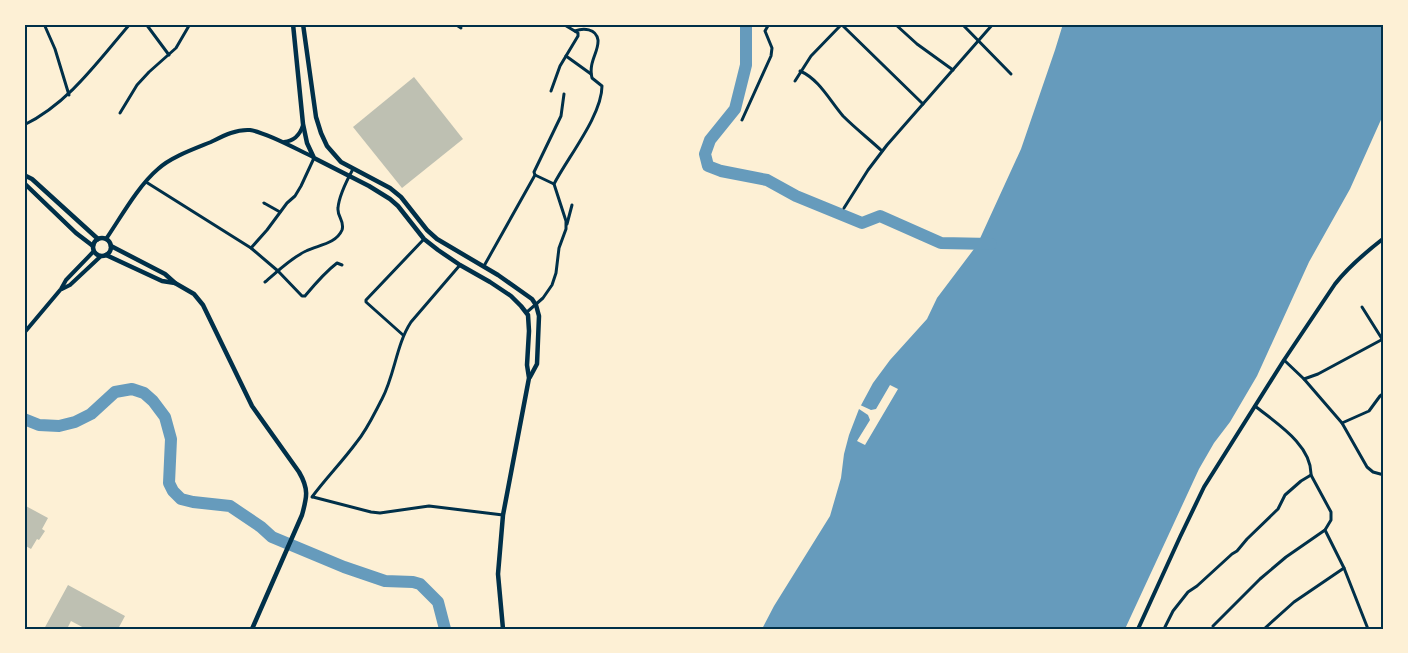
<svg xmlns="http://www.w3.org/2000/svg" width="1408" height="653" font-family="Inter,sans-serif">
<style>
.water{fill:#669bbc}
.pier{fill:#fdf0d5}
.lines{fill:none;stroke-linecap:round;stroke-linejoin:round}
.river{stroke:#669bbc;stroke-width:12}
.building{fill:#bec0b2}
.minor{stroke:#003049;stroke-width:3}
.tertiary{stroke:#003049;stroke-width:4}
.secondary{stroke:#003049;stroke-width:4}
.trunk{stroke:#003049;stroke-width:4.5}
.neatline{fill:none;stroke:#003049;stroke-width:2}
</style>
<rect width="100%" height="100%" fill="#fdf0d5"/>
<!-- water -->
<path class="water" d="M1063,24h321v89l-34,76 -41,73 -52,114 -27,46 -16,21 -15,26 -74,160h-363l12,-23 56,-90 11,-38 3,-24 5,-19 10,-26 14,-26 17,-23 37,-41 10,-21 40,-53 44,-96 34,-99z"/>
<!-- pier -->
<path class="pier" d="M890,385l8,4 -33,56 -8,-4 13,-21 -2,-5 -12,-8 2,-3 13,6 5,-1z"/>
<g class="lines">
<!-- river -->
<g class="river">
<path d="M746,24v41l-11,44 -25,31 -5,14 3,12 13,5 46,9 29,16 66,27 18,-7 61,27 50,1"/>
<path d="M24,419l15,6 20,1 16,-4 16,-8 24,-22 17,-3 12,4 9,8 12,16 6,22 -2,44 4,8 8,8 12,3 37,4 31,21 11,10 72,30 41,14 28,1 7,2 18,18 7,27"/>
</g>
</g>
<!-- building -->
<g class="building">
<path d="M414,77l49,62 -61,49 -49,-61z"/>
<path d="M24,505l24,13 -6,11 3,2 -6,9 -2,-1 -6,10 -7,-4z"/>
<path d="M68,585l57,31 -7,13h-32l-15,-8 -4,8h-23z"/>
</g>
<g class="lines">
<!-- minor -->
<g class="minor">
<path d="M44,24l11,25 14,46"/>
<path d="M146,24l23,31"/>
<path d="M455,24l6,4"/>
<path d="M841,24l82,80"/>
<path d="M895,24l22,20 36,26"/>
<path d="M962,24l49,50"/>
<path d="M566,56l25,18"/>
<path d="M800,71c19,8 30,30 43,45 12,12 26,23 39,35"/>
<path d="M795,81l16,-25 30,-31"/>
<path d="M551,91l9,-25 18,-30v-3l-15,-9"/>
<path d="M120,113l17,-28 12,-13 27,-24 14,-24"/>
<path d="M742,120l29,-64 1,-8 -7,-17 4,-7"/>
<path d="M24,125c45,-22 74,-64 106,-101"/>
<path d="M535,175l19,9"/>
<path d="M146,182l105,66 27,23 24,25h3c10,-12 19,-23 32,-33l5,2"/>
<path d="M264,203l16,9"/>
<path d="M844,208l24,-38 19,-25 106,-121"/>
<path d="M567,224l5,-19"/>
<path d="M251,248l16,-18 20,-27 8,-7 6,-10 13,-28"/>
<path d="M484,266l51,-91 -1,-3 27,-56 3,-22"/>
<path d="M265,282c13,-11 26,-24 41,-31 12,-6 30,-7 36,-21 3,-9 -5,-13 -4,-22 1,-13 9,-28 15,-39"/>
<path d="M1362,307l22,35"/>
<path d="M527,312l16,-14 9,-13 4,-12 3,-25 7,-19v-8l-12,-37c14,-27 48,-69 48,-98l-10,-8c-4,-16 7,-26 6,-38 -2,-12 -15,-12 -23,-9"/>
<path d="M403,335l-37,-33v-2l58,-61"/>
<path d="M1284,360l20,19 38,44 25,44 6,5 11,3"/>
<path d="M1304,379l14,-5 65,-35"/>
<path d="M1255,406c21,17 57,39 56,69l20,37v8l-6,10 19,38 24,61"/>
<path d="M1342,423l27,-12 11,-15 4,-3"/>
<path d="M1383,476l1,7"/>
<path d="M312,497c14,-19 30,-35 44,-54 11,-13 18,-29 26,-44 13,-25 14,-54 29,-77l49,-57"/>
<path d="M313,497l58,15 9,1 49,-7 74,9"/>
<path d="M1213,626l47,-47 26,-22 39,-27"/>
<path d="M1166,629l-1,-2 8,-16 15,-19 9,-6 35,-32 5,-3 10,-12 31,-30 7,-14 16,-14 10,-6"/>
<path d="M1264,629l30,-27 50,-34"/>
</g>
<!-- tertiary -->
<g class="tertiary">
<path d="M62,289l8,-4 31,-29"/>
<path d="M24,333l37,-44 5,-9 28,-29"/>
<path d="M1138,629l42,-92 24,-50 80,-127 51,-76c14,-18 31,-32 49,-46"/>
</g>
<!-- secondary -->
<g class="secondary">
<path d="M284,142c10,-1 16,-7 19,-17"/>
<path d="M106,239c15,-22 32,-53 52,-70 13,-12 36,-20 53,-27 12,-6 25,-13 39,-12 18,3 46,19 63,27"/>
</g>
<!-- trunk -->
<g class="trunk">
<path d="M293,24l10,100 4,19 7,15 55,28 21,13 8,7 26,33 14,11 22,15 30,17 21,14 10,10 7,9 1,16 -2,34 2,13 -26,137 -5,59 5,55"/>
<path d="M303,24l13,93 5,16 6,13 14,16 49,26 11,9 26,33 10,9 61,36 34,24 4,6 3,11 -2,48 -7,13"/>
<path d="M24,175l8,4 66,60"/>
<path d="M24,183l52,50 17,13"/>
<circle cx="102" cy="247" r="9"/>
<path d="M111,246l54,28 10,9 19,11 9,11 49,101 47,66c10,17 8,25 3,43l-50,114"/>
<path d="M106,255l56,26 13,2"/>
</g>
</g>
<!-- border -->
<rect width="1408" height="653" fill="none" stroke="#fdf0d5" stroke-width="51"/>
<rect x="26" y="26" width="1356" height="602" class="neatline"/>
</svg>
